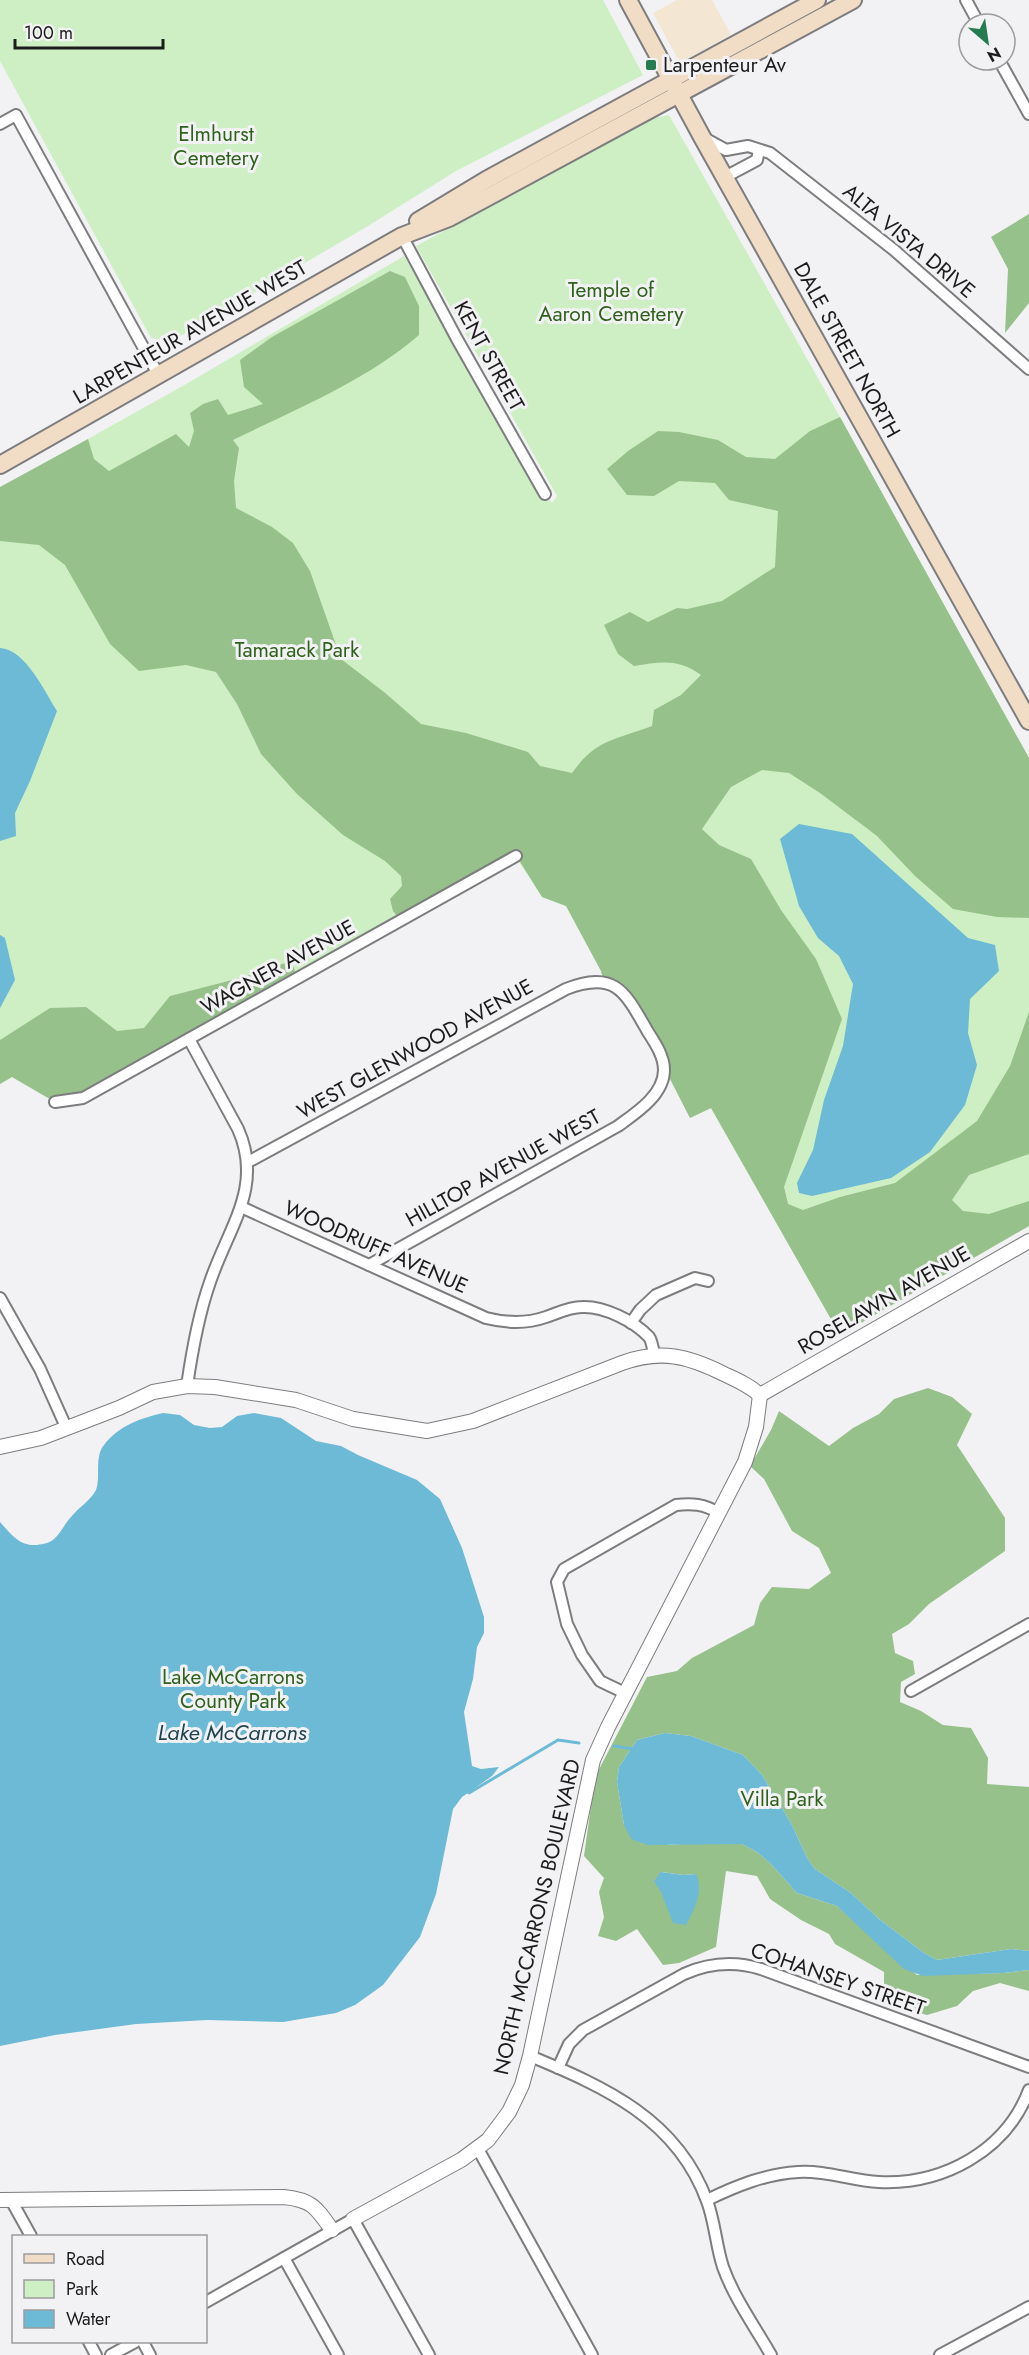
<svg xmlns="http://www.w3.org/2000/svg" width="1029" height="2355" font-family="Jost,sans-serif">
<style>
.commercial{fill:#f3e6d2}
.green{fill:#cdefc3}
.forest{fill:#97c18b;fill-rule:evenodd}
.water{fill:#6cbad6}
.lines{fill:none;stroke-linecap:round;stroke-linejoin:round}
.stream{stroke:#6cbad6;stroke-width:3}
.minor-casing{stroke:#7d7d7f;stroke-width:14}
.tertiary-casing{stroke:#7d7d7f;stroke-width:16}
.secondary-casing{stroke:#7d7d7f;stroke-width:20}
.minor{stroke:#fff;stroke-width:10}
.tertiary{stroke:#fff;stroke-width:14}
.secondary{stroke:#f1ddc5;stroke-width:16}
.poi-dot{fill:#257c50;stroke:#f2f2f4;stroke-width:2}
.labels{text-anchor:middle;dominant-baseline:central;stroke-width:6;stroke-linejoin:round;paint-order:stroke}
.poi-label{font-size:21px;fill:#1c1c1c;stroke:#f2f2f4;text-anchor:start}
.park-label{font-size:21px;fill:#2e621b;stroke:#f2f2f4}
.street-label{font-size:21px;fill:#1c1c1c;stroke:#f2f2f4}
.water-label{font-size:22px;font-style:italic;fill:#1f4350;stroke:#f2f2f4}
</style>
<rect width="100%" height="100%" fill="#f2f2f4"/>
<!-- commercial -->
<path class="commercial" d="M677,0h35l19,35 -51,28 -27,-50z"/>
<!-- green -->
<g class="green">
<path d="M0,0h603l40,75 -187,96 -88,55 -198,116 -19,-4 -151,-277z"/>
<path d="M669,115l171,302 189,341v468l-189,109 -129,-227 -21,10 -62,-121 -24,-15 -3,-11 -35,-65 -24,-9 -26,-40 -461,245 -43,-25 -12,7v-596l188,-105 216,-127 148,247 5,-7 -141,-250 234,-127z"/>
</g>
<!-- forest -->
<g class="forest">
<path d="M1029,214v89l-24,30 3,-64 -17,-32z"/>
<path d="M390,271l15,6 14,29v29c-53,46 -123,74 -186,105l6,8 -5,33 2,27 36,19 21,16 17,28 31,88 43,33 37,32 45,9 62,19 12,14 32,7c24,-34 43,-33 80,-47l2,-16 27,-15 20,-20c-23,-17 -41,-13 -67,-9l-16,-12 -14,-29 26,-13 18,10 29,-14 10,1 35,-8 53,-34 3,-56 -49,-11 -14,-17 -36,-2 -25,15 -27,-1 -20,-26 21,-18 30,-20 21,1 39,8 28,17 29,2 35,-28 30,-14 189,341v160l-32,-1 -44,-8 -38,-33 -38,-40 -57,-43 -31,-20 -27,-3 -31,17 -29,42 17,16 32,14 30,51 35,49 26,60 -58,168 4,17 15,6 37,-13 55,-14 82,-62 33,-55 19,-54v142l-60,21 -17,25 11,11 26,3 40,-13v25l-189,109 -129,-227 -21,10 -62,-121 -24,-15 -3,-11 -35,-65 -24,-9 -25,-40 -116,64 -8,-10 -3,-12 12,-13 -1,-10 -16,-15 -42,-26 -46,-41 -36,-40 -24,-50 -21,-32 -30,-7 -47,6 -29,-27 -45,-79 -26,-20 -39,-4v-54l88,-48 6,20 15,12 67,-37 13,13 5,-16 -4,-18 13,-9 15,-5 10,16 35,-11 -19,-17 -4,-27 32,-23z"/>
<path d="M291,961l4,10 -11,15 -201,112 -28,4 -43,-25 -12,7v-44l50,-32 36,-1 31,24 27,-3 26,-32 74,-19z"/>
<path d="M928,1388l24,9 20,17 -15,31 48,73v33l-76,53 -20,20 -17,10 3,19 18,8 2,13 -14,8 -1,20 21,9 22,14 28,3 17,30 -1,26 42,3v164l-18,-2 -74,11 -13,-7 -45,-34 -28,-26 -36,-24 -8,-11 -15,-33 -30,-50 -19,-20 -52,-19 -26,-3 -28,7 -18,27 -2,15 7,43 45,20 27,-2 46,1 15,8 14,12 26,29 40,13 80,69 87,-2 25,-3v21l-29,-8 -27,8 -16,15 -30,9 -34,-9 -9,-18v-16l-49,-28 -6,-10 -28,-14 -31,-21 -13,-23 -31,-5 -10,76 -37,16 -16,2 -26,-36 -21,12 -18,-5 6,-19 -5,-25 5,-14 -20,-22 11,-79 52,-100 30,-6 15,-13 62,-33 6,-22 12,-16 37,2 22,-16 -12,-25 -27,-17 -28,-52 -14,-13 21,-36 8,-19 50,35 24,-18 26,-14 15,-15zM662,1872l22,3 12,-1 -10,50z"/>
</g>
<!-- water -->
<g class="water">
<path d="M0,648c25,1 45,44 57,63l-27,70 -15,32 1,23 -16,5z"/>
<path d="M799,824l53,10 116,104 27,7 4,26 -29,28 -2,34 9,32 -12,40 -35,47 -39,26 -79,18 -13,-3 -2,-10 16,-33 11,-50 19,-54 10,-62 -14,-28 -21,-18 -19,-32 -19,-67z"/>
<path d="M0,935l5,3 10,42 -15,28z"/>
<path d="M163,1413l17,2 14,10 16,3 12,-1 15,-11 17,-3 27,5 35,23 25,5 17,9 59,25 23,19 22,49 22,69v16l-7,14 -4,32 -9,33 8,54 9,3 18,-2 -7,9 -30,21 -9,12 -17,85 -16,43 -37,48 -28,20 -19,8 -53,9 -76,-2 -71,4 -81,11 -55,11v-524c12,13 19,24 37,23 6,-1 13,-2 17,-6 7,-6 11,-16 17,-22 8,-10 19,-16 25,-27 5,-13 -2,-33 8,-45 14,-19 37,-27 59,-32z"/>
<path d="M665,1733l26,3 52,19 19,20 30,50 15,33 8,11 36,24 28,26 45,34 13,7 74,-11 18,2v19l-25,3 -81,3 -19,-7 -67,-63 -40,-13 -26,-29 -14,-12 -15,-8 -94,1 -17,-6 -7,-14 -7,-43 2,-15 18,-27z"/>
<path d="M661,1872l23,3 12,-1c8,17 -2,36 -10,51l-13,-2 -12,-31 -7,-11z"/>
</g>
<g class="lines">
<!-- stream -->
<g class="stream">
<path d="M614,1746l19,3"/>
<path d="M469,1793l89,-53 21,3"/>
</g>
<defs>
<g id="minor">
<path d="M966,0l13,24"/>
<path d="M999,60l30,54"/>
<path d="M0,124l16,-9 143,261"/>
<path d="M704,138l22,12 22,-4 22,7 124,97 135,119"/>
<path d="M725,177l32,-17 2,-10"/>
<path d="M402,236l55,103 88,155"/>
<path d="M55,1102l28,-4 433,-242"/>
<path d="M248,1162l318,-173c50,-19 59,3 82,43 7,11 16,24 16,38 0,25 -28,43 -46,56l-249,139"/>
<path d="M241,1207l245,111c20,5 40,6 60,-1 12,-4 23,-10 36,-10 22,-1 52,14 67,30 3,4 4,12 5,18"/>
<path d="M0,1298l40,71 26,58"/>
<path d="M631,1323l9,-13 16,-15 39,-17 13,3"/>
<path d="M187,1386c5,-35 11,-70 23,-104 18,-54 54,-95 28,-153l-49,-90"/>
<path d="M911,1691l118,-67"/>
<path d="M625,1693l-25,-12 -18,-26 -15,-31 -10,-42 7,-13 112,-64c16,-2 28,-1 43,8"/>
<path d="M530,2056c75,31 147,63 177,145 8,21 9,45 16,66 11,31 32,60 48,88"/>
<path d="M558,2068l11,-24 14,-14 101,-56c25,-11 51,-13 77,-5l268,98"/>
<path d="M478,2149l114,206"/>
<path d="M11,2200l20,36"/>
<path d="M707,2200c29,-14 58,-26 91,-28 28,-2 54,9 81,10 64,3 127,-31 150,-92"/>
<path d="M284,2258l54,97"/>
<path d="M206,2302l147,-83 76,136"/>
<path d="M89,2342l7,13"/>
<path d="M143,2342l7,13"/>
<path d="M111,2355l24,-13"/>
<path d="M940,2355l89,-48"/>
</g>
<g id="tertiary">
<path d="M760,1395l269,-154"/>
<path d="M0,1447l41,-9 78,-30 34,-16 34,-6 28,1 81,13 57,19 74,12 46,-10 149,-58c39,-14 66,-7 102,11 13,6 25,11 36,21"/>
<path d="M0,2200l284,-3c28,3 32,10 48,33"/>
<path d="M353,2219l108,-59 27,-20 21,-28 13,-27 8,-29 63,-296 15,-33 137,-265 11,-35 4,-32"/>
</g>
<g id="secondary">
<path d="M628,0l74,137 327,584"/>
<path d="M418,221l68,-41 331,-180"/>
<path d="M0,465l402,-229 47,-18 404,-218"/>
</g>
</defs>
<!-- minor casing -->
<use href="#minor" class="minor-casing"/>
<!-- tertiary casing -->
<use href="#tertiary" class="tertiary-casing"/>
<!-- secondary casing -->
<use href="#secondary" class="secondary-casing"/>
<!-- minor -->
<use href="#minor" class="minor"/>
<!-- tertiary -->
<use href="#tertiary" class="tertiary"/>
<!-- secondary -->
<use href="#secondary" class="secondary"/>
</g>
<!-- markers -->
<rect class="poi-dot" x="645" y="59" width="12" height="12" rx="3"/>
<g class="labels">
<!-- poi labels -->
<g class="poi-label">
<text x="663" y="65">Larpenteur Av</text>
</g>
<!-- park labels -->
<g class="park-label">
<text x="216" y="134">Elmhurst<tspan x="216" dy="24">Cemetery</tspan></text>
<text x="611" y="290">Temple of<tspan x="611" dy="24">Aaron Cemetery</tspan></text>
<text x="297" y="650">Tamarack Park</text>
<text x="233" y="1677">Lake McCarrons<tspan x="233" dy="24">County Park</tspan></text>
<text x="782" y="1799">Villa Park</text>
</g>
<!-- street labels -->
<g class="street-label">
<text transform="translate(909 241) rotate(40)">ALTA VISTA DRIVE</text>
<text transform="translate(190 332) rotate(-30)">LARPENTEUR AVENUE WEST</text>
<text transform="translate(847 350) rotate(61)">DALE STREET NORTH</text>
<text transform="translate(489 356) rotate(61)">KENT STREET</text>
<text transform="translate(278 967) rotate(-29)">WAGNER AVENUE</text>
<text transform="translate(415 1049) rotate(-29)">WEST GLENWOOD AVENUE</text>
<text transform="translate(503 1168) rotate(-29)">HILLTOP AVENUE WEST</text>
<text transform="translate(376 1247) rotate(24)">WOODRUFF AVENUE</text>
<text transform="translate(884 1300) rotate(-30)">ROSELAWN AVENUE</text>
<text transform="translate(537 1917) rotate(-77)">NORTH MCCARRONS BOULEVARD</text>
<text transform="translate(838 1979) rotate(19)">COHANSEY STREET</text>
</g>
<!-- water labels -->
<g class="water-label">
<text x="232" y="1732">Lake McCarrons</text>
</g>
</g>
<!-- legend -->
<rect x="12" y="2235" width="195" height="108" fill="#f2f2f4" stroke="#9c9c9e" stroke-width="1.5"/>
<rect x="24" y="2254" width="30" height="9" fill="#f1ddc5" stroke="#9c9c9e" stroke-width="1.5"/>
<text x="66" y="2265" font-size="18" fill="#1c1c1c">Road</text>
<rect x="24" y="2280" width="30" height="18" fill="#cdefc3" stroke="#9c9c9e" stroke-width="1.5"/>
<text x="66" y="2295" font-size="18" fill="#1c1c1c">Park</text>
<rect x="24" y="2310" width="30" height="18" fill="#6cbad6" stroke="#9c9c9e" stroke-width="1.5"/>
<text x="66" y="2325" font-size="18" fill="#1c1c1c">Water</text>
<!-- north arrow -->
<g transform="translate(987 42) rotate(151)"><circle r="28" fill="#f2f2f4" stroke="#9c9c9e" stroke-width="1.5"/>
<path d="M0-4.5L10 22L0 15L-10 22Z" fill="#257c50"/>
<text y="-9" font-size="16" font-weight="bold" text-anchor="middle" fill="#1c1c1c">N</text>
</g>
<!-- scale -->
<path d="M15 39v9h148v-9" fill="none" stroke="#1c1c1c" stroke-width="3"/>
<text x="24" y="39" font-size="18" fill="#1c1c1c" stroke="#f2f2f4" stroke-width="4.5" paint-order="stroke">100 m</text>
</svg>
